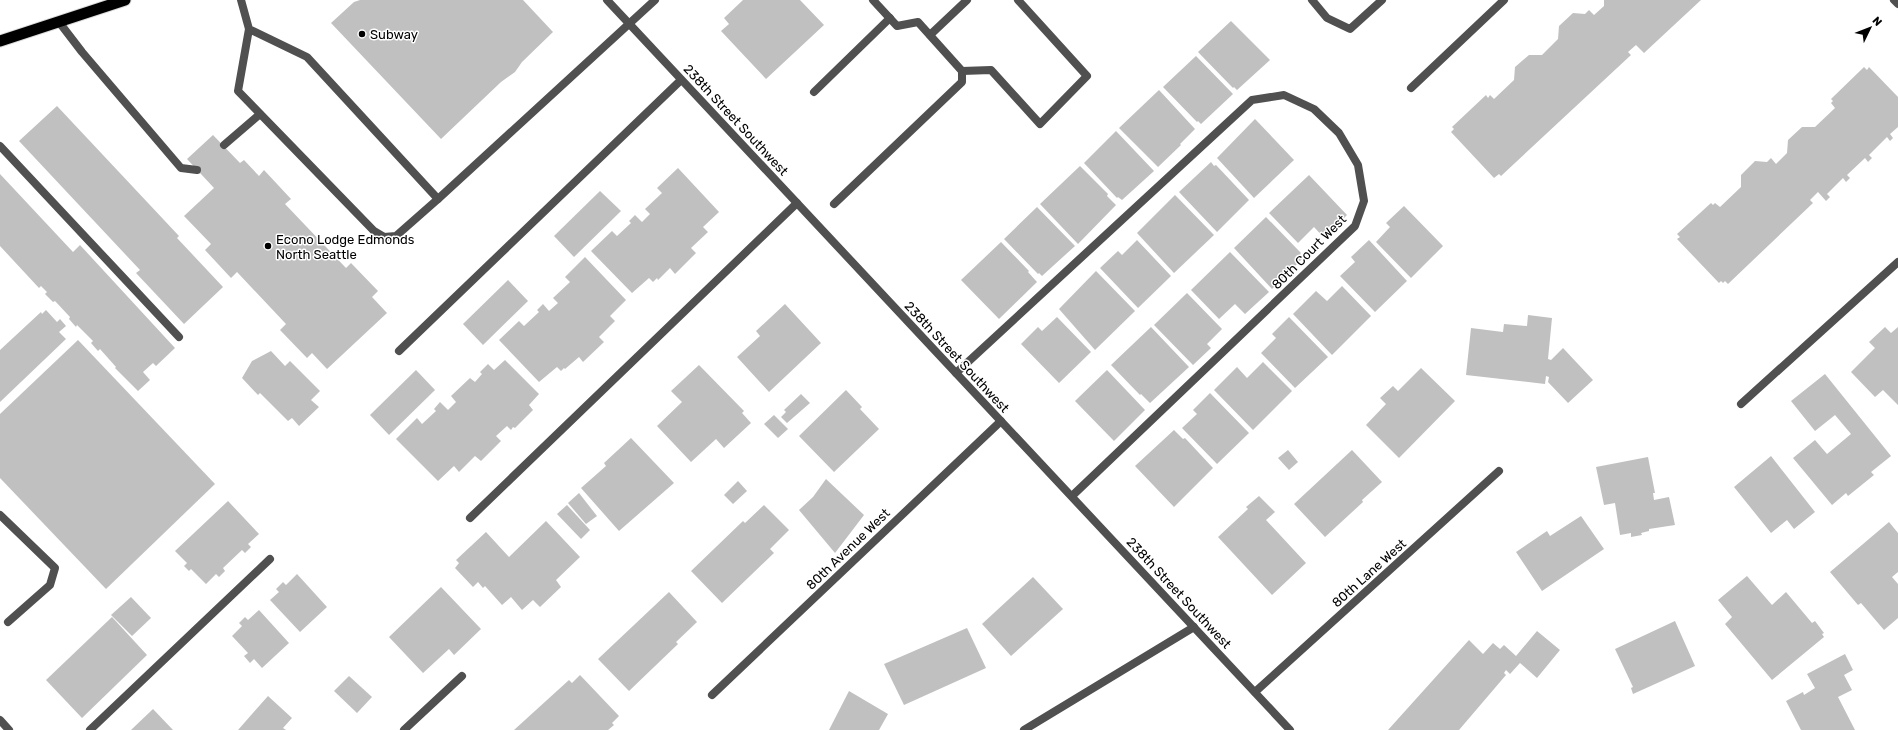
<svg xmlns="http://www.w3.org/2000/svg" width="1898" height="730" font-family="Rubik,sans-serif">
<style>
.building{fill:#c0c0c0}
.lines{fill:none;stroke-linecap:round;stroke-linejoin:round}
.trunk-casing{stroke:#dbdbdb;stroke-width:13}
.service{stroke:#505050;stroke-width:8}
.minor{stroke:#505050;stroke-width:8}
.tertiary{stroke:#505050;stroke-width:8}
.trunk{stroke:#000;stroke-width:11}
.poi-dot{fill:#000;stroke:#fff;stroke-width:1.5}
.labels{text-anchor:middle;dominant-baseline:central;stroke-width:3;stroke-linejoin:round;paint-order:stroke}
.poi-label{font-size:13px;fill:#000;stroke:#fff;text-anchor:start}
.street-label{font-size:13px;fill:#000;stroke:#fff}
</style>
<rect width="100%" height="100%" fill="#fff"/>
<!-- building -->
<g class="building">
<path d="M360,0h163l30,32 -31,30 -7,10 -14,10 -60,57 -110,-116 23,-21z"/>
<path d="M743,0h57l24,25 -58,54 -45,-48 8,-7 -5,-6z"/>
<path d="M1604,0h97l-57,53 -8,-8 -8,7 3,3 -130,121 -2,-2 -5,4 -43,-46 3,-3 -2,-2 34,-32 2,3 2,-3 4,4 20,-19 1,-13 14,-12h13l16,-16 1,-13 14,-13 12,1 4,-4 5,5 10,-9z"/>
<path d="M1231,21l39,39 -33,30 -3,-3 -1,1 -35,-36z"/>
<path d="M1196,56l37,38 -32,30 -3,-3 -1,1 -34,-35z"/>
<path d="M1864,67l3,3 2,-3 29,30v30l-8,7 3,4 -3,3 -3,-4 -18,18 3,3 -4,4 -3,-4 -18,17 3,3 -4,4 -3,-4 -16,16 3,3 -4,4 -8,-9 -8,8 3,3 -85,81 -3,-3 -2,2 -2,-2 -2,2 -42,-44 3,-2 -3,-3 34,-31 2,2 2,-2 5,4 21,-20v-12l14,-14 12,1 4,-4 5,6 11,-11 1,-13 14,-13h13l20,-19 -4,-5 2,-2 -2,-2z"/>
<path d="M1159,90l36,39 -15,15 1,1 -23,22 -39,-39z"/>
<path d="M57,106l122,130 -2,2 46,49 -39,37 -48,-51 4,-3 -121,-129z"/>
<path d="M1255,119l39,41 -40,38 -37,-40z"/>
<path d="M1116,131l38,40 -32,29 -4,-3 -1,1 -33,-35z"/>
<path d="M213,135l27,28 4,-3 15,16 5,-6 27,29 -6,5 61,64 5,-5 27,28 -6,6 15,16 -60,56 -15,-16 -5,5 -27,-28 6,-6 -49,-52 -6,6 -26,-28 6,-6 -27,-28 30,-28 -27,-29z"/>
<path d="M1211,162l3,4 2,-1 33,35 -32,32 -38,-40z"/>
<path d="M1080,166l28,28 -1,2 9,9 -38,39 -38,-40z"/>
<path d="M678,168l41,44 -16,15 5,5 -17,16 5,5 -21,21 -5,-6 -12,12 -1,-2 -4,4 -4,-4 -17,15 -41,-42 21,-20 5,5 14,-13 -2,-2 6,-6 7,7 8,-8 -5,-5 17,-16 -5,-5z"/>
<path d="M0,174l73,78 7,-7 95,103 -19,18 -3,-3 -10,9 7,8 -12,11 -23,-23 1,-1 -16,-18 -2,2 -7,-8 2,-2 -16,-16 -1,2 -7,-8 1,-2 -15,-16 -2,1 -8,-8 2,-2 -6,-6 -2,2 -39,-42z"/>
<path d="M1309,175l38,40 -23,23 -10,-11 -16,16 -29,-30z"/>
<path d="M600,191l21,20 -47,46 -20,-21z"/>
<path d="M1175,195l39,40 -40,38 -37,-40z"/>
<path d="M1404,206l39,40 -32,32 -35,-36 14,-15 -4,-4z"/>
<path d="M1037,207l38,39 -33,30 -3,-3 -1,1 -34,-35z"/>
<path d="M1266,217l35,36 -1,1 3,4 -31,31 -38,-41z"/>
<path d="M1137,240l34,36 -33,32 -38,-40 18,-17 4,4z"/>
<path d="M1369,240l38,41 -32,31 -35,-36 15,-14 -4,-5z"/>
<path d="M1001,242l28,29 -1,1 9,10 -38,37 -38,-39z"/>
<path d="M1230,252l39,40 -24,22 -10,-10 -16,15 -28,-29z"/>
<path d="M585,257l41,43 -16,16 5,5 -16,16 5,5 -21,20 -4,-5 -14,12 -1,-1 -3,3 -4,-4 -18,15 -40,-42 20,-19 5,5 15,-14 -2,-2 6,-6 6,7 9,-8 -5,-5 17,-16 -5,-5z"/>
<path d="M1096,271l39,40 -40,39 -36,-41z"/>
<path d="M508,280l20,21 -45,44 -20,-21z"/>
<path d="M1342,286l29,30 -39,39 -39,-41 23,-23 11,10z"/>
<path d="M1187,293l35,36 -15,15 4,4 -18,17 -39,-40z"/>
<path d="M785,304l36,39 -52,49 -32,-35 23,-21 -4,-5z"/>
<path d="M46,310l11,12 3,-3 6,7 -7,6 7,7 -66,63v-52l41,-38 1,2z"/>
<path d="M1528,315l24,3 -4,41 3,1 12,-12 30,32 -25,23 -20,-21 1,-5 -3,-1 -1,8 -79,-9 5,-47 32,4 1,-8 23,2z"/>
<path d="M1057,317l34,35 -32,31 -38,-39 17,-17 4,4z"/>
<path d="M1289,317l39,40 -33,31 -34,-35 15,-15 -4,-4z"/>
<path d="M1151,327l38,40 -39,36 -9,-9 -1,1 -29,-30z"/>
<path d="M1885,327l6,6 7,-6v78l-15,-15 -8,7 -24,-25 24,-24 -6,-6z"/>
<path d="M78,340l137,144 -109,105 -106,-111v-64z"/>
<path d="M271,351l14,15 5,-5 30,30 -9,9 8,7 -20,19 -7,-8 -4,3 -28,-28 -2,2 -16,-17 10,-17z"/>
<path d="M505,360l34,34 -10,11 4,5 -18,18 -2,-1 -2,3 -4,-4 -11,10 5,5 -20,20 -6,-5 -16,16 -5,-6 -16,15 -42,-42 21,-21 5,6 14,-13 -2,-2 6,-7 8,8 8,-8 -5,-6 19,-18 5,4 7,-8 -2,-2 8,-8 6,6z"/>
<path d="M1263,362l29,29 -39,39 -39,-40 23,-23 10,11z"/>
<path d="M699,365l45,46 -2,2 9,10 -27,25 -8,-9 -25,23 -34,-36 25,-24 -11,-11z"/>
<path d="M1421,368l34,33 -56,57 -33,-33 20,-21 -6,-6 13,-12 5,5z"/>
<path d="M416,370l19,20 -46,45 -19,-20z"/>
<path d="M1107,370l38,40 -31,31 -39,-40z"/>
<path d="M1825,374l66,82 -20,16 3,3 -26,21 -2,-3 -14,12 -39,-47 22,-18 12,14 24,-20 -16,-19 -20,16 -24,-30z"/>
<path d="M846,390l16,17 -2,2 19,20 -45,43 -35,-36z"/>
<path d="M1210,393l39,40 -32,31 -35,-36 15,-14 -4,-4z"/>
<path d="M801,394l9,9 -23,20 -6,-6 5,-5 -2,-2z"/>
<path d="M774,415l14,14 -10,9 -14,-14z"/>
<path d="M1174,430l9,9 2,-1 28,30 -39,39 -39,-41z"/>
<path d="M631,438l43,45 -55,48 -38,-43 25,-22 -2,-3z"/>
<path d="M1288,450l10,12 -9,8 -11,-12z"/>
<path d="M1352,450l30,32 -20,18 1,2 -38,35 -31,-33z"/>
<path d="M1771,456l44,56 -21,17 -7,-9 -16,13 -37,-46z"/>
<path d="M1648,457l7,36h-2l1,7 15,-3 6,28 -26,4v2l-8,2 1,2 -11,2v-4l-11,2 -5,-32 -11,2 -8,-38z"/>
<path d="M826,479l38,36 -29,38 -36,-43 14,-13z"/>
<path d="M738,481l9,10 -14,13 -9,-9z"/>
<path d="M579,493l18,23 -11,8 -18,-21z"/>
<path d="M1259,496l16,16 -9,8 40,43 -34,32 -54,-58 30,-28 -2,-2z"/>
<path d="M228,501l31,33 -11,10 3,3 -6,6 -3,-3 -19,18 2,3 -6,6 -3,-3 -10,10 -15,-15 -2,2 -5,-5 3,-3 -12,-12z"/>
<path d="M567,505l23,25 -9,9 -24,-25z"/>
<path d="M764,505l25,25 -19,19 4,4 -52,50 -31,-32 52,-50 2,2z"/>
<path d="M1581,516l23,33 -62,42 -26,-39 31,-21 3,5z"/>
<path d="M546,521l34,36 -24,23 5,7 -21,20 -7,-7 -11,10 -11,-13 -9,8 -17,-19 -2,2 -5,-6 -5,5 -18,-19 4,-5 -3,-3 30,-28 23,25z"/>
<path d="M1889,522l9,11v39l-6,5 6,7v34l-14,12 -23,-27 -3,2 -28,-33z"/>
<path d="M297,574l30,33 -27,25 -30,-32 9,-8 -3,-3 7,-7 3,3z"/>
<path d="M1747,576l25,29 14,-13 26,31 3,-2 9,12 -2,1 2,3 -52,43 -47,-56 7,-7 -14,-17z"/>
<path d="M1033,577l30,32 -52,47 -29,-32z"/>
<path d="M441,587l40,42 -27,26 -5,-6 -26,24 -34,-36z"/>
<path d="M669,592l28,30 -21,20 2,2 -49,47 -31,-32z"/>
<path d="M131,597l20,21 -19,18 -21,-21z"/>
<path d="M259,610l30,33 -27,25 -8,-9 -4,4 -6,-7 4,-3 -16,-17 10,-10 -3,-3 6,-6 3,3z"/>
<path d="M112,617l35,38 -65,63 -36,-38z"/>
<path d="M1675,621l20,45 -62,28 -2,-6 2,-1 -18,-38z"/>
<path d="M967,628l19,40 -82,37 -20,-41z"/>
<path d="M1537,631l23,19 -23,28 -17,-15 -10,11 -4,-4 -2,3 2,2 -47,55h-71l81,-90 14,14 10,-11 7,6 4,-4 12,11z"/>
<path d="M1845,654l8,16 -9,5 8,15 -14,7 17,33h-54l-15,-29 17,-9 1,3 11,-7 -8,-14z"/>
<path d="M580,675l39,41 -7,7 2,2 -6,5h-94l55,-50 3,3z"/>
<path d="M349,676l23,21 -15,16 -23,-22z"/>
<path d="M849,691l39,23 -9,16h-50z"/>
<path d="M268,696l24,22 -9,10 3,2h-48z"/>
<path d="M153,709l20,21h-42z"/>
</g>
<g class="lines">
<defs>
<path id="trunk" d="M0,41l125,-41"/>
</defs>
<!-- trunk casing -->
<use href="#trunk" class="trunk-casing"/>
<!-- service -->
<g class="service">
<path d="M241,0l8,29 -11,62 136,140 10,6 12,-1 42,-37 -131,-142 -58,-28"/>
<path d="M1312,0l15,18 23,11 32,-29"/>
<path d="M59,22l23,30 99,116 16,2"/>
<path d="M930,35l37,-35"/>
<path d="M962,71l29,-1 49,54 47,-48 -69,-76"/>
<path d="M1411,88l93,-88"/>
<path d="M814,92l76,-74"/>
<path d="M224,145l36,-31"/>
<path d="M0,146l179,191"/>
<path d="M438,199l217,-199"/>
<path d="M834,204l128,-122v-11l-44,-49 -21,4 -24,-26"/>
<path d="M399,351l282,-271"/>
<path d="M1741,404l157,-142"/>
<path d="M0,515l55,53 -5,17 -42,37"/>
<path d="M470,518l327,-315"/>
<path d="M90,730l180,-171"/>
<path d="M404,730l58,-54"/>
</g>
<!-- minor -->
<g class="minor">
<path d="M956,373l296,-273 32,-5 30,14 25,24 19,32 6,36 -9,25 -283,270"/>
<path d="M1255,692l244,-221"/>
<path d="M712,695l289,-274"/>
<path d="M1024,730l170,-103"/>
</g>
<!-- tertiary -->
<g class="tertiary">
<path d="M607,0l683,730"/>
<path d="M1894,0l4,4"/>
<path d="M0,720l9,10"/>
</g>
<!-- trunk -->
<use href="#trunk" class="trunk"/>
</g>
<!-- markers -->
<g class="poi-dot">
<circle cx="362" cy="34" r="4"/>
<circle cx="268" cy="246" r="4"/>
</g>
<g class="labels">
<!-- poi labels -->
<g class="poi-label">
<text x="370" y="34">Subway</text>
<text x="276" y="239">Econo Lodge Edmonds<tspan x="276" dy="15">North Seattle</tspan></text>
</g>
<!-- street labels -->
<g class="street-label">
<text transform="translate(736 120) rotate(47)">238th Street Southwest</text>
<text transform="translate(1309 252) rotate(-45)">80th Court West</text>
<text transform="translate(957 357) rotate(47)">238th Street Southwest</text>
<text transform="translate(848 549) rotate(-44)">80th Avenue West</text>
<text transform="translate(1369 573) rotate(-42)">80th Lane West</text>
<text transform="translate(1179 593) rotate(47)">238th Street Southwest</text>
</g>
</g>
<!-- north arrow -->
<g transform="translate(1870 28) rotate(47)" stroke="#ffffff" stroke-width="3" paint-order="stroke">
<path d="M0-3L7 15L0 10L-7 15Z" fill="#000000"/>
<text y="-6" font-size="11" font-weight="bold" text-anchor="middle" fill="#000000">N</text>
</g>
</svg>
